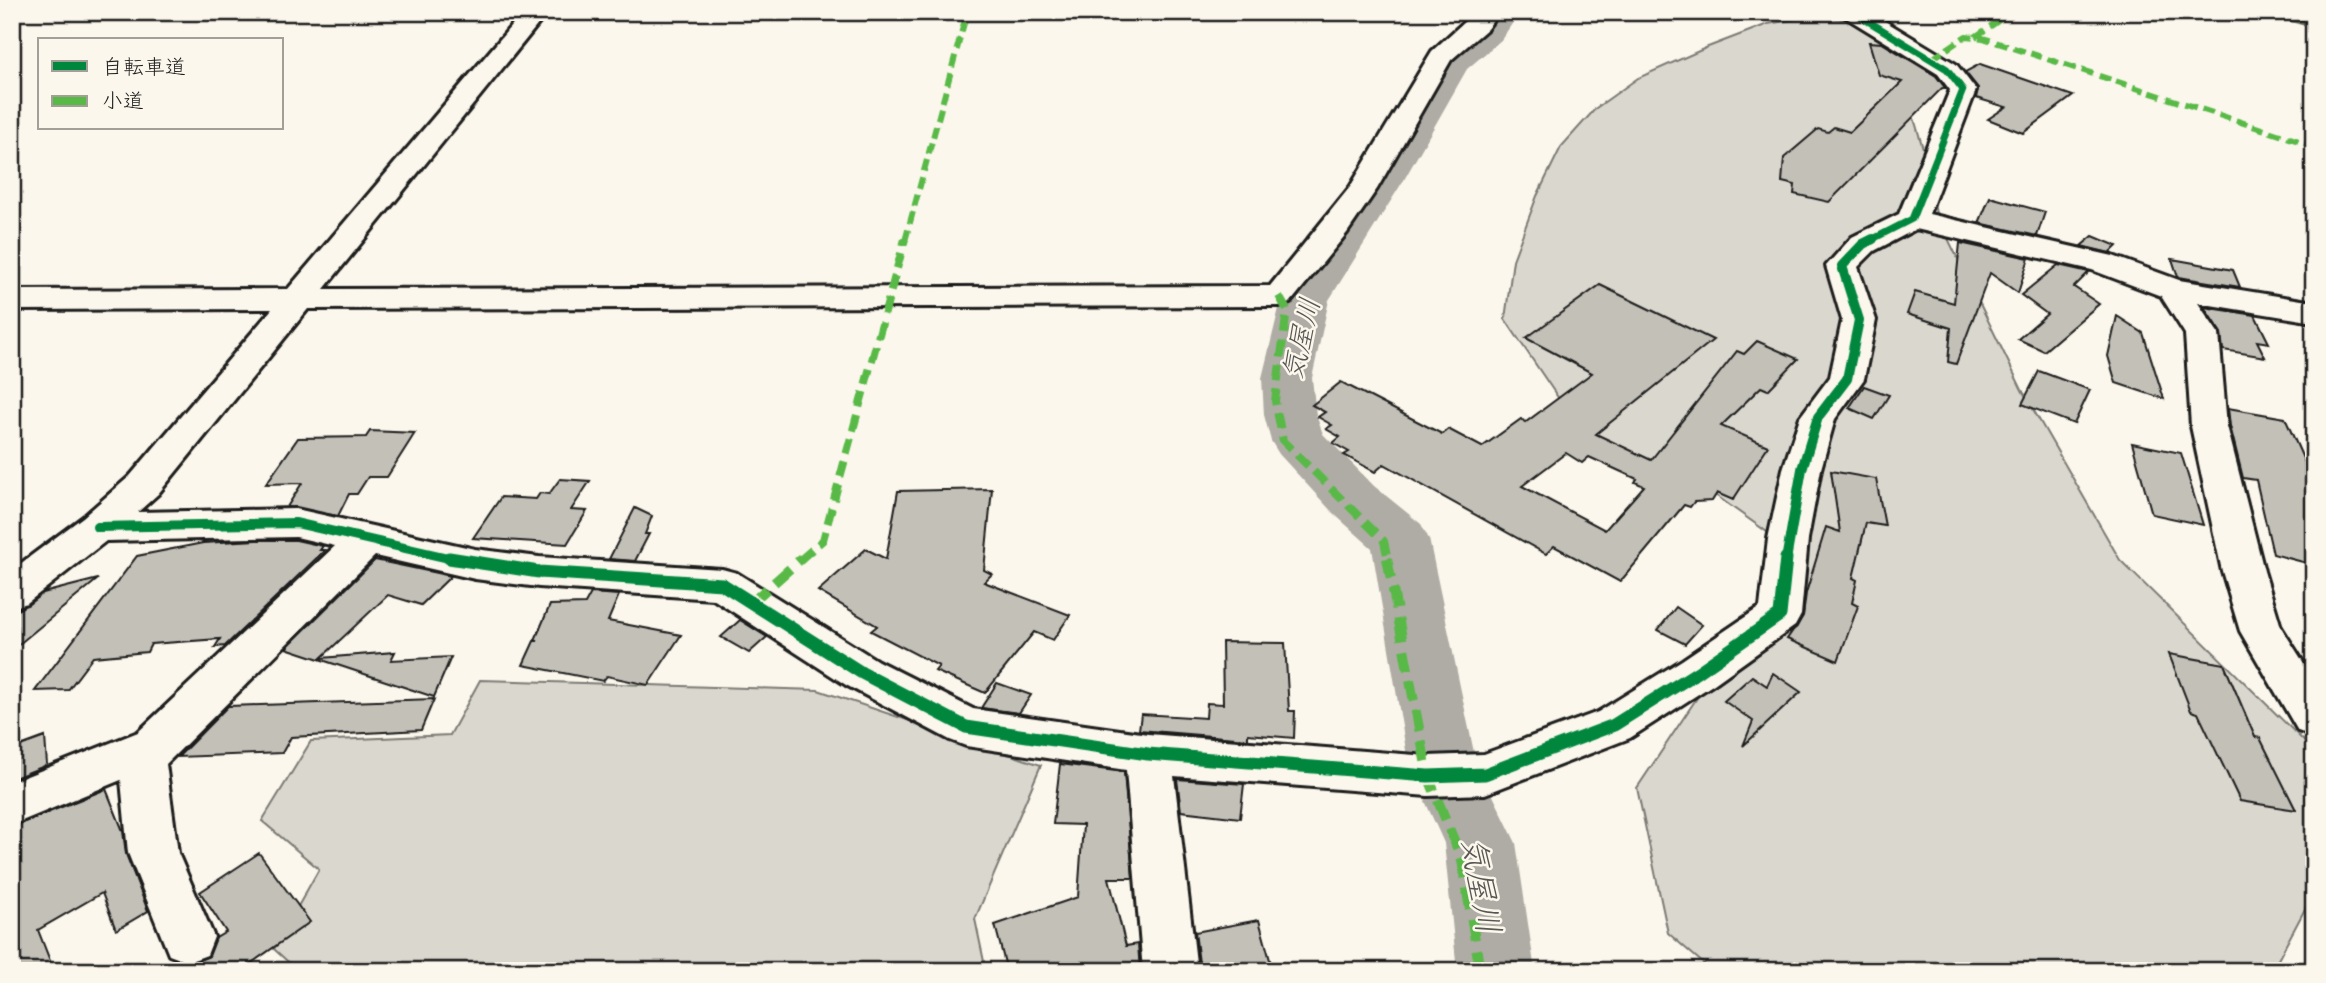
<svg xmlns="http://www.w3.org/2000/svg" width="2326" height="983" font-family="Sriracha,'Klee One',sans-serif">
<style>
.green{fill:#dad7ce;stroke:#7b7a75;stroke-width:2}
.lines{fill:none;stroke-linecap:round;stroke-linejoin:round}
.stream{stroke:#74726e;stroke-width:7}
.river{fill:#afaca5;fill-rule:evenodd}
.building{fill:#c3c0b8;stroke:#1c1c1c;stroke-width:2;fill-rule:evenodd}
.minor-casing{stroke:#1c1c1c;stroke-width:6}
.minor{fill:#fbf7ec;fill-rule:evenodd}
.quiet-far2{stroke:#58b947;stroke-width:6;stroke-dasharray:12 6;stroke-linecap:butt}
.quiet-far1{stroke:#58b947;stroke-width:8;stroke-dasharray:16 8;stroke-linecap:butt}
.quiet{stroke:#58b947;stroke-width:10;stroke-dasharray:21 10;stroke-linecap:butt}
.cycleway-far2-casing{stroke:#fbf7ec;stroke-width:10}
.cycleway-far1-casing{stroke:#fbf7ec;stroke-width:14}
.cycleway-casing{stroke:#fbf7ec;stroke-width:18}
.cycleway-far2{stroke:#00873e;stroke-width:7}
.cycleway-far1{stroke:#00873e;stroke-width:10}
.cycleway{stroke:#00873e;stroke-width:13}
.labels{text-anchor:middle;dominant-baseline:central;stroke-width:5;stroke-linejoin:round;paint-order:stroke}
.water-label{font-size:28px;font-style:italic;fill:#575653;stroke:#fbf7ec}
.near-water-label{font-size:33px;font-style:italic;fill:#575653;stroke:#fbf7ec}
</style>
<rect width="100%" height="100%" fill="#fbf7ec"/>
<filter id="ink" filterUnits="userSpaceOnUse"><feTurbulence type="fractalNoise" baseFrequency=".0143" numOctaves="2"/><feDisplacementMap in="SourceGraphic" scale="14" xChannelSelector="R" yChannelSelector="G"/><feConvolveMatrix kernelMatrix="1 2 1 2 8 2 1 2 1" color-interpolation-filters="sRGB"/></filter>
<g filter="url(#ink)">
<!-- green -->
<g class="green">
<path d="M1813,16l41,4 41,16 11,33 7,46 12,40 11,59 86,176 98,170 194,191v141l-42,79h-560l-44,-38 -31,-145 125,-188 5,-68 -63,-45 -120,-51 -79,-117 8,-59 24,-64 24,-49 35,-39 42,-30 70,-31 60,-23z"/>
<path d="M480,680l338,10 223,75 -66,154 11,52h-688l-24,-22 45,-80 -57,-48 49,-80 139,-6z"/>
</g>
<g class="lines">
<!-- stream -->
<path class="stream" d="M2269,12l45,13"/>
<!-- river -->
<path class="river" d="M1486,12h34l-19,28 -34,29 -62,109 -76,122 -17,78 4,37 7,19 51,52 47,38 8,15 47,223 -6,12 15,5 31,64 19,128h-78l-13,-128 -19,-42 6,-14 -13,-4 -10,-21 -36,-214 -38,-34 -55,-60 -8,-13 -7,-26 -2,-37 19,-78 82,-122 76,-123 38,-29z"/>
</g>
<!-- building -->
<g class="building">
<path d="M1869,42l13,1 54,33 10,13 -4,-1 -113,114 -35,-8 1,-9 -13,-3 2,-24 34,-29 10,3 6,-5 16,5 52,-50 -23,-7z"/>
<path d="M1980,64l93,32 -50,37 -35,-14 18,-12 -30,-9 2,-10 -13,-16z"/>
<path d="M1990,197l55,15 -8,24 -58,-13z"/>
<path d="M2093,236l24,10 -7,7 -29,-7z"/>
<path d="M1960,243l69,15 -11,35 -28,-20 -34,91 -8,-2 3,-34 -44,-14 8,-22 39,11z"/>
<path d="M2172,259l61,11 7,17 -62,-10z"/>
<path d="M2058,265l31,7 -15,15 25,17 -55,47 -26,-12 29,-25 -26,-19z"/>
<path d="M1600,285l113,55 -117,94 55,26 86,-109 7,3 13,-13 41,18 -30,31 -7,-3 -40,39 47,20 -35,54 -16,-7 -5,8 -18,1 -4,5 -6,-2 -64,77 -66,-36 -8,8 -162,-90 -9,8 -31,-17 5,-3 -16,-9 7,-6 -14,-8 6,-4 -14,-8 7,-5 -13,-7 29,-23 101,52 6,-5 34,18 39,-28 5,3 66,-49 -66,-35zM1566,453l16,10 7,-6 48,22 -2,3 9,4 -39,44 -83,-44z"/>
<path d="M2204,307l51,8 14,28 -12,-2 8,16 -42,-7 -2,-17z"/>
<path d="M2117,316l26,17 21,66 -48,-16 -8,-27z"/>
<path d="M2039,371l51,19 -16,34 -52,-20z"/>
<path d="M1864,386l25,9 -15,24 -25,-11z"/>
<path d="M2228,408l57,10 29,65v82l-41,-11 -17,-74 -13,-2 -13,-52z"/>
<path d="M370,431l45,2 -28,44h-19l-11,17h-8l-11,22 -51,-9 15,-24 -36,1 32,-46 68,-1z"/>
<path d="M2132,443l49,10 22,72 -51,-11z"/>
<path d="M1831,471l45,8 9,47 -19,-3 -13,55 4,2 -5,23 6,3 -20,55 -51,-22 16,-23 3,-23 20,-66 14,5z"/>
<path d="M560,479l30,2 -19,29 16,1 -20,33 -94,-6 28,-41 35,2 4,-6 9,1z"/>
<path d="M992,489l-8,81 8,4 -8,8 86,33 -17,25 -19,-8 -49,61 -50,-22 4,-5 -68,-35 6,-5 -59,-35 48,-42 20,10 12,-68z"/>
<path d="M635,508l17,8 -7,18h4l-14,27 -26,-2z"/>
<path d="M256,540h40l27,6 -3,4h5l-100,96 -10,1 5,-8 -69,5 -4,8 -54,5 -25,33 -33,1 102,-135 66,-13z"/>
<path d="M375,560l76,16 -30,29 -33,-10 -67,63 74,-6 -4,8 60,-3 -17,40 -148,-49z"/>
<path d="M98,579l-86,71v-36l31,-21z"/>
<path d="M591,593l28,2 -11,26 73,14 -33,50 -41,-9 -4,5 -80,-16 11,-24h4l-3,-1 15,-35 35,-1z"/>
<path d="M1676,607l26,18 -17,19 -27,-14z"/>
<path d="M740,620l27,17 -18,16 -28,-16z"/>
<path d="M1222,642l63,1 4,68h6l-1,27 -46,-4v5l-109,-9 2,-16 65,4 1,-15 16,1z"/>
<path d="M2169,654l55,10 31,73 5,1 36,72 -56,-9 -42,-88 -7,-2z"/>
<path d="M1773,673l28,19 -58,54 10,-25 -29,-20 28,-25 15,10z"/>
<path d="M997,683l34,12 -12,18 -38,-5z"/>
<path d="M434,699l-13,31 -130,7 -9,16 -104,4 50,-51z"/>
<path d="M45,737l2,28 -35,14v-30z"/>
<path d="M1060,764l64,8 9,106h-24l17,68 12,-2 2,27h-133l-12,-46 83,-28 5,-72 -30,-1z"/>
<path d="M1177,779l67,5 -4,34 -59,-7z"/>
<path d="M106,789l17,42 3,23 22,57 -32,19 -14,-37 -64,37 16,41h-42v-144z"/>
<path d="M259,853l51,69 -70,49h-77l15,-10 11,3 20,-8 7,-18 10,-6 -26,-40z"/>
<path d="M1259,920l14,51h-73l-5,-39z"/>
</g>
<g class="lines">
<defs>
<path id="minor" d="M523,12h25l-224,277 946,-3 80,-99 82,-136 43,-39h24l-12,17 -36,31 -74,129 -30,44 -57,70 -11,3 -971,3 -150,185 -20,18 158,-3 179,40 64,8 183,12 15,4 141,88 95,48 175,25 280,22 56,-2 114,-42 84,-52 78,-53 8,-68 15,-70 17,-52 30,-40 12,-57 -16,-54 26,-29 47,-23 51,-124 -12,-16 -93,-57 -4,-5h29l86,52 20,26 -47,124 184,42 66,24 135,22v20l-116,-19 21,31 8,92 37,145 17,56 33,52v58l-16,-6 -58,-100 -18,-60 -31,-145 -6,-92 -24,-38 -69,-26 -176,-41 -42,22 -16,16 18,53 -12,59 -29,40 -14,50 -13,70 -7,76 -6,11 -81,58 -84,54 -145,56 -57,2 -254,-20 23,195h-54l-17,-201 -160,-24 -16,-6 -104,-55 -133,-86 -174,-12 -64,-8 -100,-23 -209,208 12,89 36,84 -7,18 -19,7 -19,-7 -41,-102 -7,-73 -109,45v-43l126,-50 197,-186 -39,-9 -190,4 -79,62 -15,5v-38l71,-53 47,-41 142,-167 -260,1v-20l276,-1z"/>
</defs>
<!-- minor casing -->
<use href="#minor" class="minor-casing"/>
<!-- minor -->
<use href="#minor" class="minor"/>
<!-- quiet-far2 -->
<g class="quiet-far2">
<path d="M2278,12l36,10"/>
<path d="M1975,37l36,-25"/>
<path d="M1932,59l34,-23 17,2 331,108"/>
<path d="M905,241l62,-229"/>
</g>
<!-- quiet-far1 -->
<g class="quiet-far1">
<path d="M1279,296l8,14 -12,91 8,40 101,100 4,19"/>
<path d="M800,560l23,-20 82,-301"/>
</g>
<!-- quiet -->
<g class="quiet">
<path d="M1387,558l41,218 34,84 18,111"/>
<path d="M751,603l51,-45"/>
</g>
<defs>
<path id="cycleway-far2" d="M1853,12l94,57 16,21 -51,129 -43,22"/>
<g id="cycleway-far1">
<path d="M97,527l199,-4 161,37"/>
<path d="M1786,560l16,-91 16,-52 29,-38 12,-59 -17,-54 21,-22 10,-5"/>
</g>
<path id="cycleway" d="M449,558l90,14 183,12 140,89 104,54 182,27 280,22 57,-2 129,-49 84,-53 82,-57 6,-57"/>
</defs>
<!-- cycleway-far2 casing -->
<use href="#cycleway-far2" class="cycleway-far2-casing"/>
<!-- cycleway-far1 casing -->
<use href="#cycleway-far1" class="cycleway-far1-casing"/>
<!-- cycleway casing -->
<use href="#cycleway" class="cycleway-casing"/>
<!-- cycleway-far2 -->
<use href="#cycleway-far2" class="cycleway-far2"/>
<!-- cycleway-far1 -->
<use href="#cycleway-far1" class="cycleway-far1"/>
<!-- cycleway -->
<use href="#cycleway" class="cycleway"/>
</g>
</g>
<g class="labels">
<!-- water labels -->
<g class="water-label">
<text transform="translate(1301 339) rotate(-77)">気屋川</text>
</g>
<!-- near-water labels -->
<g class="near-water-label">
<text transform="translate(1481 885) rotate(80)">気屋川</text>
</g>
</g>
<!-- margin -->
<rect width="2326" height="983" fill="none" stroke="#fbf7ec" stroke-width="42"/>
<rect x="21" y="21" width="2284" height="941" fill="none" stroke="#1c1c1c" stroke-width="2.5" filter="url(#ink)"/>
<!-- legend -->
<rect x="38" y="38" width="245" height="91" fill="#fbf7ec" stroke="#a29f99" stroke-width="2"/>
<rect x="52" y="61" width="35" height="10" fill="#00873e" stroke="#a29f99" stroke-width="2"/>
<text x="102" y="74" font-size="21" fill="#1c1c1c">自転車道</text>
<rect x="52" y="96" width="35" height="10" fill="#58b947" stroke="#a29f99" stroke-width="2"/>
<text x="102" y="108" font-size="21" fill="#1c1c1c">小道</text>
</svg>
